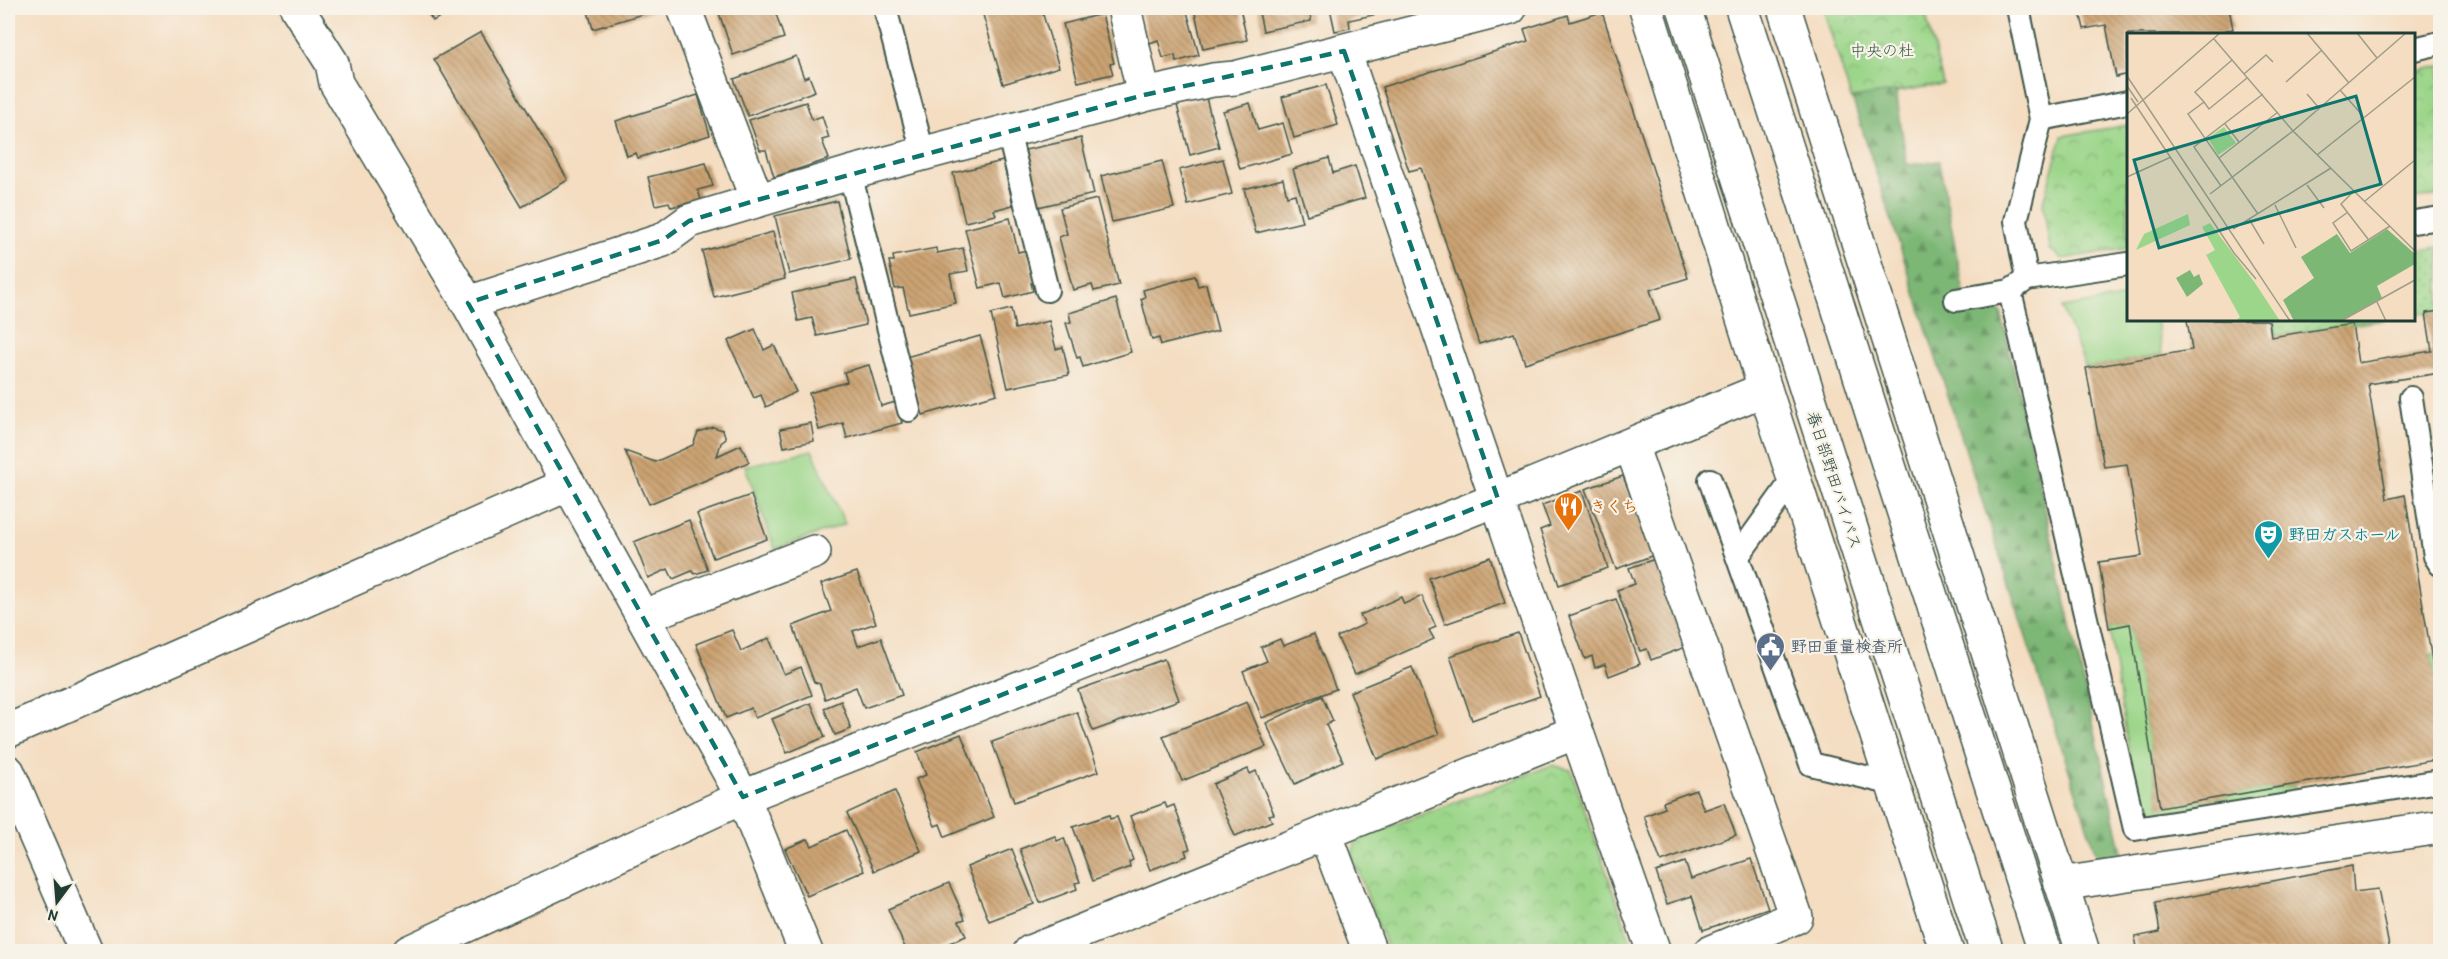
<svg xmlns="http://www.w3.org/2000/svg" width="2448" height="959" font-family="'Patrick Hand','Klee One',sans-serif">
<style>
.grass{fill:#9cd68a;stroke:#5e8a5f;stroke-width:1.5}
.forest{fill:url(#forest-firs);stroke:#4e7a55;stroke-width:1.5}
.park{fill:url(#park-crowns);stroke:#5e8a5f;stroke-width:1.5}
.garden{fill:url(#garden-dots);stroke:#5e8a5f;stroke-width:1.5}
.building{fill:url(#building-back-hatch)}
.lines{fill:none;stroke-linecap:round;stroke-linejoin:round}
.lane-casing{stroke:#3f5549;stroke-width:26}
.street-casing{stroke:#3f5549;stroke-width:36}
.highway-casing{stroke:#3f5549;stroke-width:36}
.lane{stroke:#fff;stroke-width:22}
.street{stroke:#fff;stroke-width:33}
.highway{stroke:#fff;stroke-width:33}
.marked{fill:none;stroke:#0f766e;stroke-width:4.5;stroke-dasharray:12 8;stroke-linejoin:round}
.labels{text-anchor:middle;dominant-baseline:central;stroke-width:4.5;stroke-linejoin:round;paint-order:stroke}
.park-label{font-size:16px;fill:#385c45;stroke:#f7f3e8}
.street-label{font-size:16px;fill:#1f3d34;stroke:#f7f3e8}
.food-label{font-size:16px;font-weight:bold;fill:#c56008;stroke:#f7f3e8;text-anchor:start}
.culture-label{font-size:16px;font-weight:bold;fill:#0d838f;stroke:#f7f3e8;text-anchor:start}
.service-label{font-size:16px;font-weight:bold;fill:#4e5e75;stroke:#f7f3e8;text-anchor:start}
.inset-road{fill:none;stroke:#9f9d89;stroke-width:1.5}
.view{fill:#0f766e;fill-opacity:0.15;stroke:#0f766e;stroke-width:3}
.inset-edge{fill:none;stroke:#1f3d34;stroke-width:3}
</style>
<defs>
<pattern id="forest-firs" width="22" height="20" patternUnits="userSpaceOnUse" patternTransform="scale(1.5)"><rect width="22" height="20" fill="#7db776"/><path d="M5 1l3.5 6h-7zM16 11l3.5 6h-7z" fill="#669662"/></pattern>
<pattern id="park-crowns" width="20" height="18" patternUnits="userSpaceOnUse" patternTransform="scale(1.5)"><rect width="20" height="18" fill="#9cd68a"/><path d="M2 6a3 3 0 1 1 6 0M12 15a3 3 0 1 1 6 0" fill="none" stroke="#7faf72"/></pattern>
<pattern id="garden-dots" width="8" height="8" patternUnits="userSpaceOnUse" patternTransform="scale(1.5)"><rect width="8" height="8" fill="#9cd68a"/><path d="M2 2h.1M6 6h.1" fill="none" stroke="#7faf72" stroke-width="1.8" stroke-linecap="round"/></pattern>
<pattern id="building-back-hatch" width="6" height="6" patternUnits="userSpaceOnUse" patternTransform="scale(1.5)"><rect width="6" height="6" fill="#cca373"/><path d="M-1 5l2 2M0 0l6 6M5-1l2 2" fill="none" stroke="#a5865f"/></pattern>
</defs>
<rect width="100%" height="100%" fill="#f7f3e8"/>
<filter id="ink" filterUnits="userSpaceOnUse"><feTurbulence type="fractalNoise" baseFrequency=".0167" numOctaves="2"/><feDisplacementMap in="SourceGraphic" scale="12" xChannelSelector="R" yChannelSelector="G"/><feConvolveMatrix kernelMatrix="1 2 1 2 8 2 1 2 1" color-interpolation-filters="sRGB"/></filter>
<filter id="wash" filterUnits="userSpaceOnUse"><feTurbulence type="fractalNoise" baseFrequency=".008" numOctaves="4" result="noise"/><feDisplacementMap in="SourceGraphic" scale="24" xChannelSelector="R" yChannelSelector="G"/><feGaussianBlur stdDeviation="1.35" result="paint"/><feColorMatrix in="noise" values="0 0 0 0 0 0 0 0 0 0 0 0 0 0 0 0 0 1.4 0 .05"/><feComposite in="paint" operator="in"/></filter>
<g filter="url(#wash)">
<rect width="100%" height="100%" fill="#f4ddc1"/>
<!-- grass -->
<g class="grass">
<path d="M2128,297v23h28l6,35 -76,13 -24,-60z"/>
<path d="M812,450l33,74 -70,25 -30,-83z"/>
<path d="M2130,624l30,183 134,-22 2,7 -13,8 -124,16 -14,-4 -8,-10 -28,-174z"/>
<path d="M2440,653v57l-9,-56z"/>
</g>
<!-- forest -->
<path class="forest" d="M1823,8h101l19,76 -47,8 11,73 32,-4 28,149 22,-4 12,7 121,540 -25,4z"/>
<!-- park -->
<g class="park">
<path d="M1823,8h101l19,76 -92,14z"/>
<path d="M2440,66v129l-26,4v-127z"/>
<path d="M2128,125v123l-66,11 -12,-10 -7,-47 19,-66z"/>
<path d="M1552,765l19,5 62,178 -1,3h-244l-36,-96 5,-16z"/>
</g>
<!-- garden -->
<g class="garden">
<path d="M2440,247v64l-26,4v-64z"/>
<path d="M2274,320h110l-108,16z"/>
</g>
<g id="blocks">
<!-- building -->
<g class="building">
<path d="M425,8h30l-22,13z"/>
<path d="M587,8h71l1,1 -66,20z"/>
<path d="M726,8h48l10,30 -51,17 -15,-45z"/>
<path d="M981,8h60l18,59 -56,17z"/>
<path d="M1140,8h46l13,47 -23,7 -1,-7 -12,3 -5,-18 -8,3z"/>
<path d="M1194,8h46l7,32 -44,9z"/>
<path d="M1258,8h51l2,13 -48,10z"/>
<path d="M1330,8h66l1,2 -48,10 1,8 -15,3z"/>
<path d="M2079,8h150l4,21 -7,1 1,4h-99v40l-12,3 -10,-52 -22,4z"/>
<path d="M1602,12l86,266 -38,12 10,30 -135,43 -11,-30 -35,11 -58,-176 -12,3 -27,-84 146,-46 -4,-12 44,-14 2,7z"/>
<path d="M1102,14l12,49 -4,1 3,10 -35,8 -15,-58z"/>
<path d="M481,32l87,148 -46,27 -88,-148z"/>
<path d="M796,56l8,22 5,-2 6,15 -67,25 -14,-37z"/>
<path d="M1326,85l12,40 -44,13 -12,-41z"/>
<path d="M698,95l12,40 -72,23 -2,-5 -9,3 -11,-35z"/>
<path d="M1206,98l13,49 -29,8 -13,-50z"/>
<path d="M806,102l6,18 10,-4 7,22 -7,2 7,19 -55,18 -8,-27h-6l-11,-30z"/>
<path d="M1250,103l8,27 25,-7 9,31 -52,15 -17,-58z"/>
<path d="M1081,138l13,56 -56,13 -13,-57z"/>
<path d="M1329,158l4,15 22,-7 10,32 -58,17 -14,-46z"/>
<path d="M1223,159l9,35 -44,11 -9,-35z"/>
<path d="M1003,161l10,44 -19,5 2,5 -31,7 -12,-49z"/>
<path d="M1162,161l12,47 -62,14 -11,-46z"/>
<path d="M706,163l7,23 -15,4 3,10 -30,7 -2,-5 -14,3 -7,-28z"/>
<path d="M1283,179l4,17 8,-2 7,28 -46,11 -12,-44z"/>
<path d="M1097,199l22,86 -25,6 -2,-6 -19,5 -14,-53 8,-3 -7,-26z"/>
<path d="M837,201l14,58 -62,15 -14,-58z"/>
<path d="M1010,218l8,34 9,-2 8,32 -4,1 2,8 -28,7 -4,-15 -21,5 -15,-59z"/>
<path d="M773,232l12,47 -71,18 -12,-46z"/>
<path d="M936,248l1,5 26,-5 5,23 -18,3 6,29 -47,10 -6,-25 -8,1 -6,-28h5l-1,-5z"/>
<path d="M1195,276l3,10 8,-2 12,47 -57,14 -2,-7 -7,2 -11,-41 4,-2 -2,-7z"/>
<path d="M856,279l10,46 -49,11 -5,-18 -14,3 -6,-28z"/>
<path d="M1116,299l15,53 -48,15 -3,-10 -3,1 -11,-35 5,-1 -2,-9z"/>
<path d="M1011,309l4,20 34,-8 7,28 7,-2 6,28 -61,13 -17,-74z"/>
<path d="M2440,311v62l-72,11 19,115 18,-4 35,215v49l-280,49 -30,-184 -21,4 -10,-66 43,-6 -15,-92 -23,3 -18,-99 106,-18 -5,-30h79l3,1 2,16 81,-13 6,39 74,-12 -6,-38z"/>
<path d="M755,329l9,21 10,-5 22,47 -30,15 -5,-12 -7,3 -26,-57z"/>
<path d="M980,336l17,58 -74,21 -17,-58z"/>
<path d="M869,365l12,41 15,-4 6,21 -55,15 -4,-15 -24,7 -10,-37 38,-11 -3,-10z"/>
<path d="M811,423l3,18 -30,6 -4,-18z"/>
<path d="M713,427l10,3 3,9 -5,4 -4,13 24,-11 8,17 -100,42 -24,-53 30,11 38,-17 5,-13z"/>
<path d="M1623,476l31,79 -38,14 -31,-80z"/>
<path d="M1582,491l26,77 -49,17 -19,-55 10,-4 -8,-21z"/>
<path d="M751,495l16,44 -54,19 -16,-44z"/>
<path d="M689,520l19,50 -13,4 -3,-3 -19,8 -5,-10 -20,9 -14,-36z"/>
<path d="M1490,557l15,46 -60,21 -16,-46z"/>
<path d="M1655,559l33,87 -37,14 -4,-11 -7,2 -23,-61 18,-6 -6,-16z"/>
<path d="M857,572l19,51 -23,8 5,15 23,-8 21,57 -38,13 -8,-21 -31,12 -5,-15 -6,-2 -21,-56 38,-15 -10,-27z"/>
<path d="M1422,596l14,31 -7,3 5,9 -79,35 -18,-37 28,-13 -5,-9 41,-18 3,7z"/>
<path d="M1616,599l24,65 -31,12 -4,-12 -10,4 -3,-12 -7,3 -16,-43z"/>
<path d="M732,630l9,21 28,-13 15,36 17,-7 11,28 -57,23 -4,-10 -25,10 -30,-74z"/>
<path d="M1518,633l22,63 -68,24 -22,-64z"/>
<path d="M1314,634l22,55 -74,29 -19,-47 24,-10 -6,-14 19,-8 3,7z"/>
<path d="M1164,659l15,41 -86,31 -15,-41z"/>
<path d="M1412,667l27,67 -62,25 -27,-67z"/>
<path d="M1322,696l11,25 -7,4 17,36 -48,23 -29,-61z"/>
<path d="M841,701l10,28 -16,6 -11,-27z"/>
<path d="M1247,702l19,45 -84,34 -19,-45z"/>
<path d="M811,703l14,34 -38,16 -15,-34z"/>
<path d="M1077,712l22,59 -85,31 -22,-60z"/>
<path d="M961,734l33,83 -49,20 -5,-13 -5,2 -19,-47 10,-4 -9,-23z"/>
<path d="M1248,769l2,5 6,-3 18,43 -5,1 3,6 -37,15 -22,-52z"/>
<path d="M1696,790l8,20 20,-7 12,32 -75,27 -17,-46 21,-8 -2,-6z"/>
<path d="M895,791l26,60 -47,20 -27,-58z"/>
<path d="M1165,803l2,5 7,-3 16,44 -5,1 2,6 -37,14 -20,-54z"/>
<path d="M1109,815l1,4 7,-2 16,43 -4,2 1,5 -37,14 -20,-54z"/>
<path d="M846,830l18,41 -57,25 -22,-47 23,-10 4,7z"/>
<path d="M1055,836l2,5 7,-3 16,44 -5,1 2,6 -37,14 -20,-54z"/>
<path d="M1012,849l22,55 -45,17 -22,-54z"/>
<path d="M1751,859l17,49 -65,22 -11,-34 -25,8 -11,-32 29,-10 6,17z"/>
<path d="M2352,866l2,26 24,-3 12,63h-252l-3,-15 25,-5 -5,-29z"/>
<path d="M949,883l16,36 -6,2 7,15 -38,16h-21l-19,-43z"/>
</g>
</g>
</g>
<g filter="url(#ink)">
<use href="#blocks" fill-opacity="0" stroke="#3f5549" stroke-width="1.5"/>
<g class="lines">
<defs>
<g id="lane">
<path d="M885,8l38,145"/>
<path d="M2018,8l23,111 -25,102 11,58"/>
<path d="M2414,49l26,-6"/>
<path d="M2041,119l87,-17"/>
<path d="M1008,131l39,159"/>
<path d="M850,173l59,237"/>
<path d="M2414,222l26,-4"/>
<path d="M2128,264l-101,15 -17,12 125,538 305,-48"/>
<path d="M1956,300l54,-9"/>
<path d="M2411,398l24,158 5,8"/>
<path d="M1710,480l101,284 83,20"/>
<path d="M1738,556l56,-78"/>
</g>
<g id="street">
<path d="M297,8l35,55 4,20 132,220 275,494 63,155"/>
<path d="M684,8l73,192"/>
<path d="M1124,8l20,87"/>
<path d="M1344,51c103,300 203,602 310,901"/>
<path d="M468,303l195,-63 26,-19 161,-48 294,-78 69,-15 22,-2 275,-70"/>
<path d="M1631,445l165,472 -85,35"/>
<path d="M644,616l170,-64"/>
<path d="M8,731l561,-247"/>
<path d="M8,772l78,180"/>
<path d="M1325,833l45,119"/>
<path d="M2061,884l379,-57"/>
<path d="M409,952l334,-155 755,-298 267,-110"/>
<path d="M1030,952l546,-220"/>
</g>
<g id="highway">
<path d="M1646,8l119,381 182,563"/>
<path d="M1684,8l303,944"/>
<path d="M1742,8l303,944"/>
<path d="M1784,8l299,944"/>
</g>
</defs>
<!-- lane casing -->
<use href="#lane" class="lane-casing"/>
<!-- street casing -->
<use href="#street" class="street-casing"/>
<!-- highway casing -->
<use href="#highway" class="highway-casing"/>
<!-- lane -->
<use href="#lane" class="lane"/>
<!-- street -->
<use href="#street" class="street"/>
<!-- highway -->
<use href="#highway" class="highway"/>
</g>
</g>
<!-- marked area -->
<path class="marked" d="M1344,51l154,448 -755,298 -275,-494 195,-63 26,-19 68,-21 387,-105z"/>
<!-- icons -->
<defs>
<symbol id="restaurant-pin" viewBox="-11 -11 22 30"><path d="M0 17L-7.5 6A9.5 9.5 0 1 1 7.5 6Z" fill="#e8710a" stroke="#f7f3e8"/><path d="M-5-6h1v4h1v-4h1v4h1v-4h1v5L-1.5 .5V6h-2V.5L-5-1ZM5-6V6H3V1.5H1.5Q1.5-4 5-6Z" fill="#fff"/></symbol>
<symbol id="theatre-pin" viewBox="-11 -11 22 30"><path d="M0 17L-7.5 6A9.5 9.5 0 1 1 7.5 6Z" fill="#0f9aa8" stroke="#f7f3e8"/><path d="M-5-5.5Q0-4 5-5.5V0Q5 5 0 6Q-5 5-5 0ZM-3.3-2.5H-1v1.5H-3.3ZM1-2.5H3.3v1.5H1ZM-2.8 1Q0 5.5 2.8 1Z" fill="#fff"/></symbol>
<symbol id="civic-pin" viewBox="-11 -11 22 30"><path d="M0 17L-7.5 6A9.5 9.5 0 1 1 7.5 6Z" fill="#5c6f8a" stroke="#f7f3e8"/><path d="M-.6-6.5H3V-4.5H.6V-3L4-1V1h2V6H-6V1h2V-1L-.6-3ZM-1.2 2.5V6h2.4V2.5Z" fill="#fff"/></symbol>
</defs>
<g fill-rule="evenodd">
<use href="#restaurant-pin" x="1552" y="490" width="33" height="45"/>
<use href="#theatre-pin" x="2252" y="518" width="33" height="45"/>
<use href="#civic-pin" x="1754" y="630" width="33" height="45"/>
</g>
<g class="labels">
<!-- park labels -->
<g class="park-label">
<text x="1882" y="50">中央の杜</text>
</g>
<!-- street labels -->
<g class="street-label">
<text transform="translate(1835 480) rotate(72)">春日部野田バイパス</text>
</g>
<!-- food labels -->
<g class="food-label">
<text x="1590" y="506">きくち</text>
</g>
<!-- culture labels -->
<g class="culture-label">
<text x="2289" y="534">野田ガスホール</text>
</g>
<!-- service labels -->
<g class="service-label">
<text x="1791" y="646">野田重量検査所</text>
</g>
</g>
<!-- overview -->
<g transform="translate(2127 33)">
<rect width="288" height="288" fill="#f4ddc1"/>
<path d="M260,196l28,25v10l-38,22 5,12 -42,23h-46l-11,-21 31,-22 -13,-21 36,-23 13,19zM63,237l4,7 5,-3 4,10 -16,13 -11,-19z" fill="#7db776"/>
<path d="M97,94l12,16 -18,12 -10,-17zM61,181l2,11 -54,25 8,-16zM83,190l45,60 25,38h-44l4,-4 -34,-62 9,-5 -13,-23z" fill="#9cd68a"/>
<path class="inset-road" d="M180,0l42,50M230,0l20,25M87,6l79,92 122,120M105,27l-37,32 9,10 -16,12 70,100M117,41l22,-19 7,7M0,43l163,245M159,49l36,-32M0,53l11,16M213,57l23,26M180,61l12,14M4,65l103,155 22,26M77,69l5,7 38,-31M0,81l93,-81M98,91l14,18M190,122l98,-78M92,125l59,-46M0,144l44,-20M180,152l17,23M94,153l-27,-39 69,-53M227,158l-13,13 27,35M83,161l83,-63 113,-98M238,168l50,-41M148,172l21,43M221,179l-15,11 18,28 39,-25M122,186l15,25M106,196l98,-61M250,269l9,19M214,288l74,-41"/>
<path class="view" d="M229,63l25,88 -222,64 -25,-88z"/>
<rect width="288" height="288" class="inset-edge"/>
</g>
<!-- margin -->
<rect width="2448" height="959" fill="none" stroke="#f7f3e8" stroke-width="30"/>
<!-- north arrow -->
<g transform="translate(57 902) rotate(196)" stroke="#f7f3e8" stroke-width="4.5" paint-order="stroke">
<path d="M0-4.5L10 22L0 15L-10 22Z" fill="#1f3d34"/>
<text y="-9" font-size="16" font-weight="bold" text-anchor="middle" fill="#1f3d34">N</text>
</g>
</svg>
